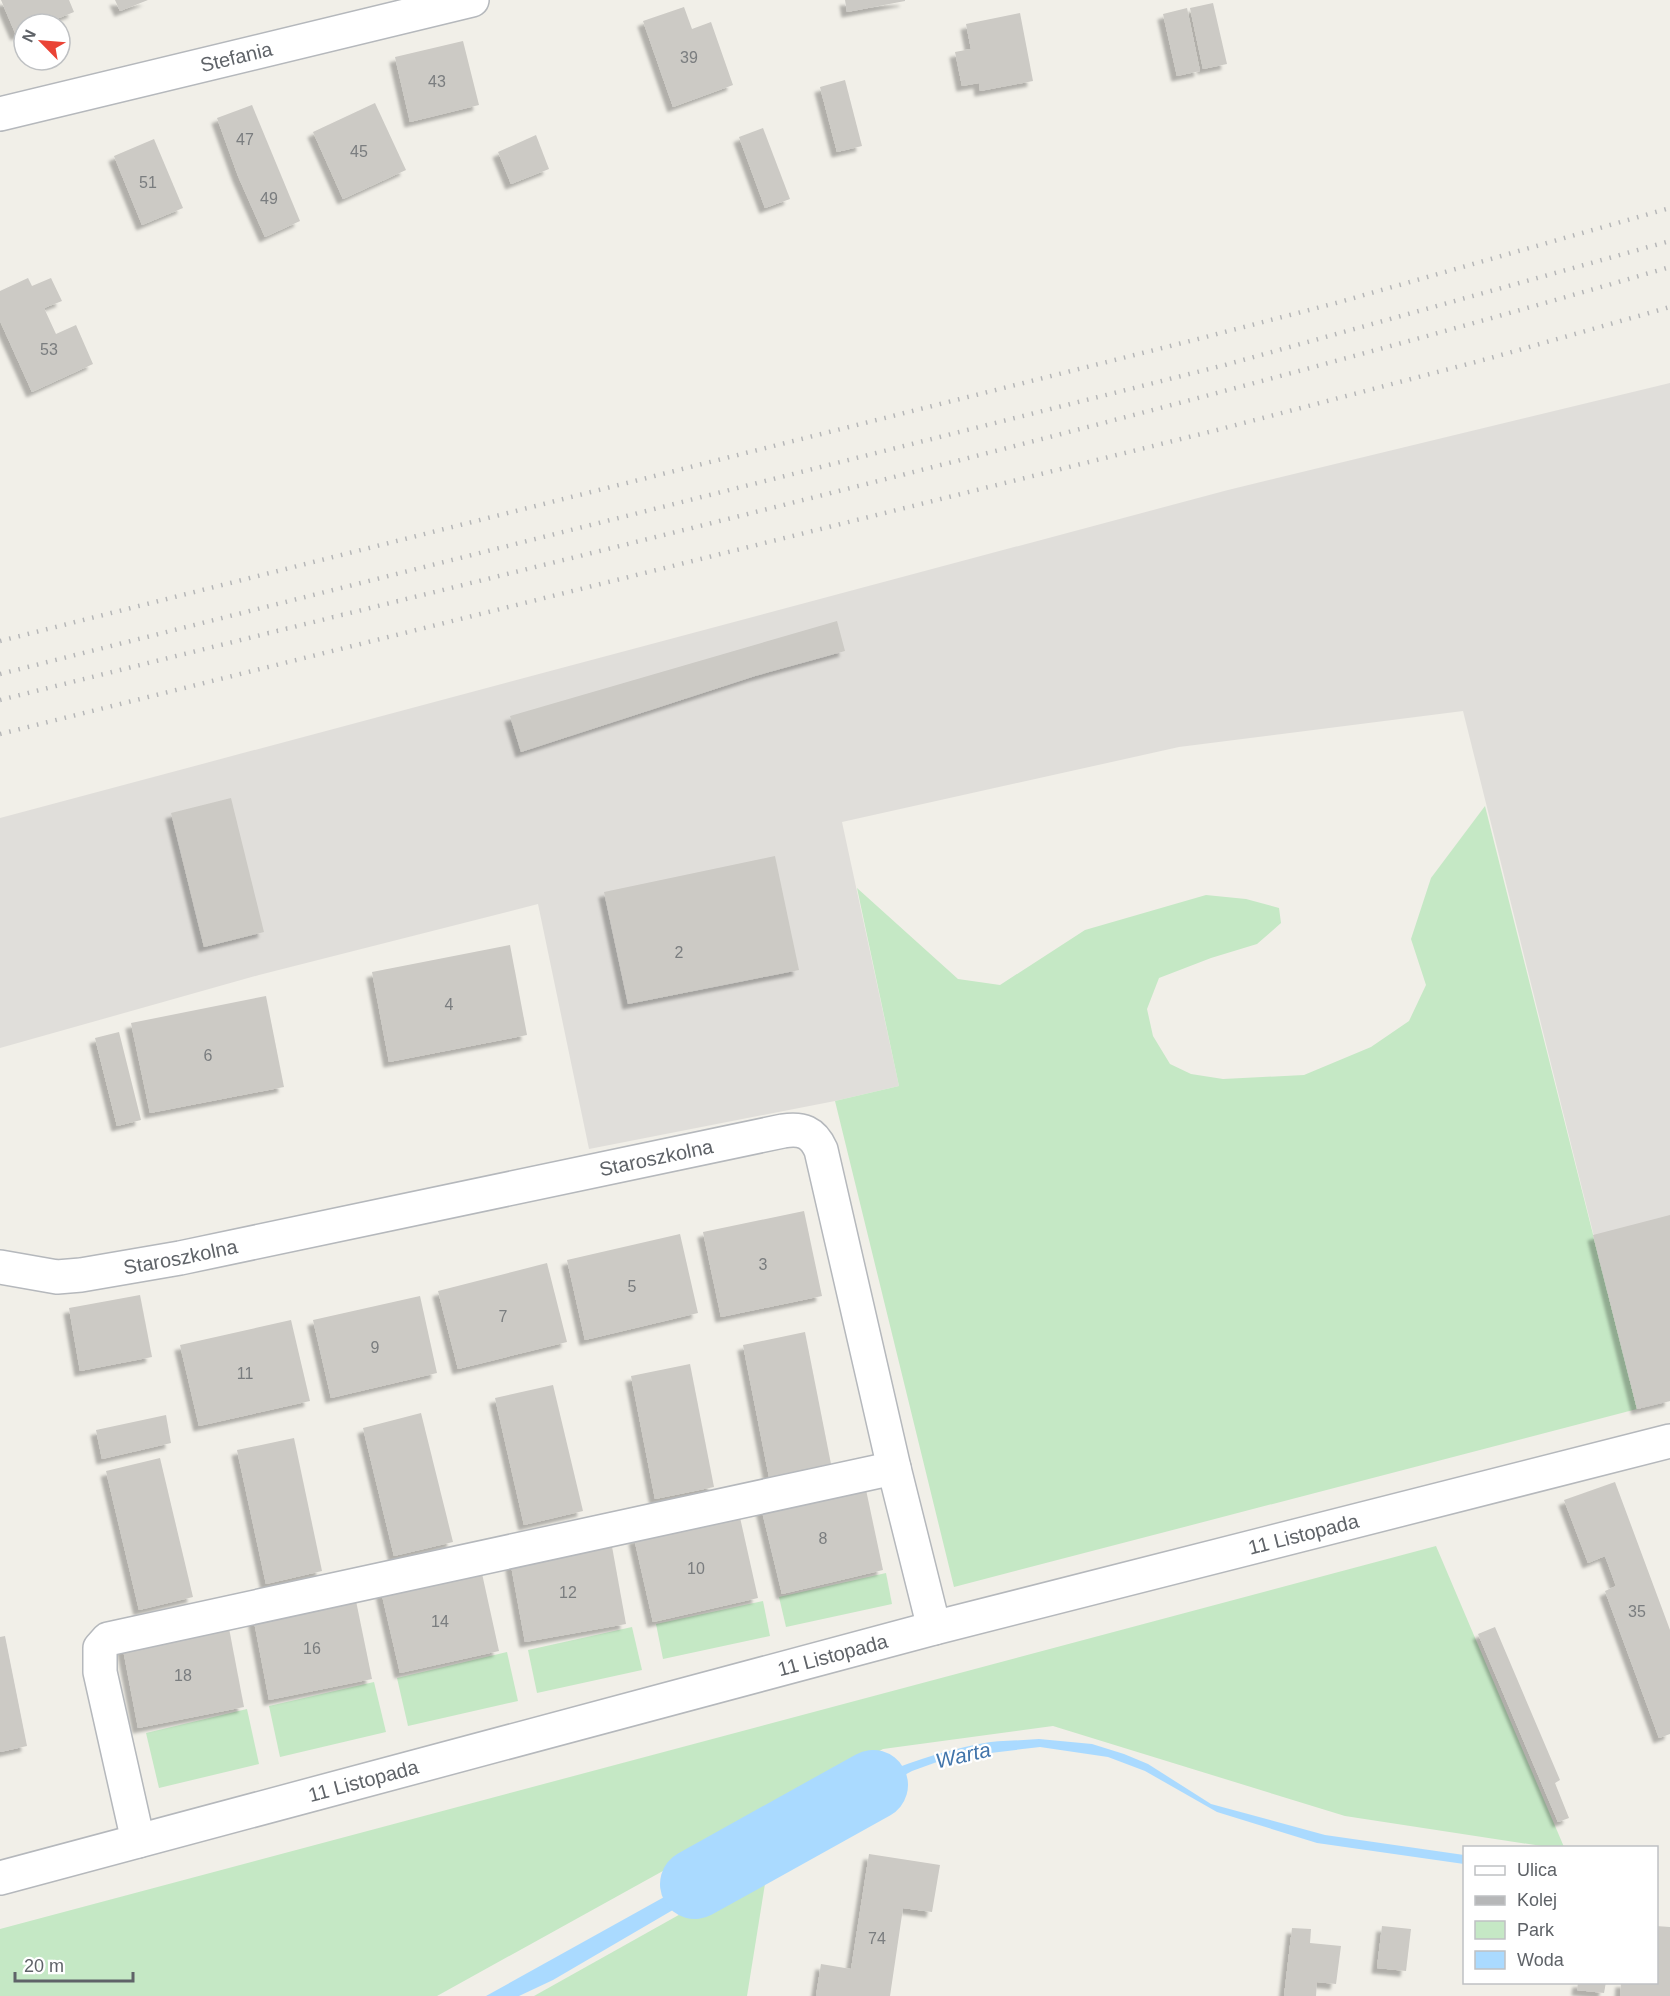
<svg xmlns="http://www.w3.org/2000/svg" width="1670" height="1996" font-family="Helvetica,sans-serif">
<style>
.industrial{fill:#e0deda}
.green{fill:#c5e8c5}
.water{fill:#aadaff}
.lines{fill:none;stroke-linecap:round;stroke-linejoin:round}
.river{stroke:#aadaff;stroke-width:70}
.building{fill:#cccac5;filter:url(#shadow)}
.minor-casing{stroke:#b5b8bc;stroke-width:36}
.minor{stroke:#fff;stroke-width:33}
.rail{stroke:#b6b7b8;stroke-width:4.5;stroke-dasharray:1.5 8;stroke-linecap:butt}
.labels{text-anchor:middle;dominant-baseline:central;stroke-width:4.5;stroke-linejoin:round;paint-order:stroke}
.number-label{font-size:16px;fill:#7a7d7f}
.street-label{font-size:20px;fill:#5f6368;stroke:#fff}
.water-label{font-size:21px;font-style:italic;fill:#4174aa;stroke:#fff}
</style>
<defs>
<filter id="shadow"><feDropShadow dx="-5.5" dy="5.5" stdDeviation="1.5" flood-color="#0004"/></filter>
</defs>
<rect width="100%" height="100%" fill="#f1efe8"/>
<!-- industrial -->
<path class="industrial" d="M1670,383v1018l-33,8 -174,-698 -284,36 -337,75 57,264 -64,15 -246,48 -51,-245 -279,71 -259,73v-230l1228,-328z"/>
<!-- green -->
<g class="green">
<path d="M1485,806l152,603 -683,178 -119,-486 64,-15 -42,-198 101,91 42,6 85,-55 121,-35 40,4 33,9 2,15 -24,21 -46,14 -52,20 -12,31 6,27 17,28 21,10 32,5 81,-4 67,-28 38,-26 17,-36 -15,-46 20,-61z"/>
<path d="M1436,1546l128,301h-16l-203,-31 -292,-90 -170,23 -446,247h-437v-67z"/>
<path d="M886,1573l6,31 -106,23 -7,-30z"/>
<path d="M763,1601l7,35 -107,23 -7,-35z"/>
<path d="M632,1627l10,43 -105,23 -9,-43z"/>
<path d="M507,1652l11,49 -110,25 -11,-48z"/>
<path d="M374,1682l12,50 -106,25 -11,-51z"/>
<path d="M247,1709l12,55 -100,24 -13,-55z"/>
<path d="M768,1865l-21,131h-213z"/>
</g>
<!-- water -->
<g class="water">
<path d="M1039,1739l53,5 32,10 24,10 63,40 114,31 139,20v9l-147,-21 -100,-31 -72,-41 -37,-14 -68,-10 -92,11 -36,13 -120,65 -8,-13c58,-35 128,-66 195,-79 19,-4 40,-3 60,-5z"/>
<path d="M774,1830l10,15 -231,135 -34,16h-33l198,-110 22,-20v-11l15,3z"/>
</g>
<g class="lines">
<!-- river -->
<path class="river" d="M695,1884l178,-99"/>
</g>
<!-- building -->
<g class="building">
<path d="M1,0h68l5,12 -30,12h-20v8l-8,3z"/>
<path d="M115,0h33l-28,11z"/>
<path d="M845,0h60v1l-58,11z"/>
<path d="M1213,3l14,61 -24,5 -13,-61z"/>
<path d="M684,7l8,22 19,-7 22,63 -60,22 -30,-86z"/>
<path d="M1187,8l13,63 -23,5 -14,-62z"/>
<path d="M1020,13l13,68 -53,10 -1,-8 -17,3 -7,-34 16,-3 -5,-25z"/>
<path d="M463,41l16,64 -69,17 -15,-65z"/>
<path d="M845,80l17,66 -25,6 -17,-65z"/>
<path d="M375,103l31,67 -63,29 -30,-67z"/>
<path d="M252,105l48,116 -35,16 -27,-61 -21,-58z"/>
<path d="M763,128l27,71 -25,9 -26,-71z"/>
<path d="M536,135l13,34 -38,15 -13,-32z"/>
<path d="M154,139l29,69 -41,17 -28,-69z"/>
<path d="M28,278l4,8 19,-8 11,23 -18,7 12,26 20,-9 17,39 -61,28 -32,-71v-30z"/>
<path d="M837,621l8,30 -90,25 -234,76 -11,-36z"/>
<path d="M231,798l33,134 -60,15 -33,-134z"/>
<path d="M775,856l24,114 -171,34 -24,-112z"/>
<path d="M510,945l17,90 -138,27 -17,-90z"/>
<path d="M266,996l18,91 -134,26 -19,-90z"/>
<path d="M119,1032l22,88 -24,6 -22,-88z"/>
<path d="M804,1211l18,85 -101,21 -18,-85z"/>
<path d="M1670,1215v186l-33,8 -44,-174z"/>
<path d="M680,1234l18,79 -113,27 -18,-80z"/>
<path d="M547,1263l20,79 -109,27 -20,-78z"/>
<path d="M140,1295l12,62 -72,14 -11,-63z"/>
<path d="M420,1296l17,77 -106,25 -18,-78z"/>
<path d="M291,1320l19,81 -111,25 -19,-81z"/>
<path d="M805,1332l26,132 -62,13 -26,-132z"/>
<path d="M690,1364l24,123 -59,12 -24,-123z"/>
<path d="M553,1385l30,126 -59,14 -29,-127z"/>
<path d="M421,1413l32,129 -59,14 -31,-128z"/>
<path d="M166,1415l5,28 -69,16 -6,-29z"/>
<path d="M294,1438l28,133 -56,13 -29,-134z"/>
<path d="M160,1458l33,139 -54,13 -33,-139z"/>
<path d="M1615,1482l55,148v104l-11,4 -54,-147 11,-5 -11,-30 -17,7 -24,-63z"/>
<path d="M865,1485l18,85 -101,24 -21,-87z"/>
<path d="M739,1513l19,85 -105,24 -19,-84z"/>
<path d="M611,1541l15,83 -101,18 -15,-82z"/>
<path d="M481,1569l18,82 -99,22 -19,-82z"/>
<path d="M355,1596l17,83 -103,21 -16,-84z"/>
<path d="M228,1623l16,84 -106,21 -16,-84z"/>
<path d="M1495,1627l65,153 -5,3 14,35 -11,4 -80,-188z"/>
<path d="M5,1636l22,110 -27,6v-115z"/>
<path d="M869,1854l71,11 -8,47 -29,-4 -13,88h-74l5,-32 30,5z"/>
<path d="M1382,1926l29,3 -5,42 -29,-3z"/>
<path d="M1656,1926l14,1v69h-50l1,-14h35z"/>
<path d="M1292,1928l19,1 -1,14 31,3 -5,38 -19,-2 -1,14h-32z"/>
<path d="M1578,1982h28l-2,11 -27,-3z"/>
</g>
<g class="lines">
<defs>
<g id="minor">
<path id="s1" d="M0,114l472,-114"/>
<path id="s2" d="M0,1267l57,10 24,-2 99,-17 603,-127c19,-3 30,1 38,19l73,318 40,160"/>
<path d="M138,1841l-38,-169v-24l8,-9 786,-171"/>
<path id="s3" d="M0,1878l934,-250 736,-187"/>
</g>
</defs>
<!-- minor casing -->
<use href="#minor" class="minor-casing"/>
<!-- minor -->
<use href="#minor" class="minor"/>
<!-- rail -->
<g class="rail">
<path d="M0,641l1194,-301 142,-37 334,-95"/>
<path d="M0,674l1225,-309 445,-124"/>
<path d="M0,700c558,-140 1118,-272 1670,-433"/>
<path d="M0,734l1217,-304 270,-71 183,-52"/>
</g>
</g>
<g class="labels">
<!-- number labels -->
<g class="number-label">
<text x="689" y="57">39</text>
<text x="437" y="81">43</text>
<text x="245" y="139">47</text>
<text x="359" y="151">45</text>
<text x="148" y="182">51</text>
<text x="269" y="198">49</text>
<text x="49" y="349">53</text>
<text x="679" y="952">2</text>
<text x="449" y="1004">4</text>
<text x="208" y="1055">6</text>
<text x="763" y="1264">3</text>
<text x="632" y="1286">5</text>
<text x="503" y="1316">7</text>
<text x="375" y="1347">9</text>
<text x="245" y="1373">11</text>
<text x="823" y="1538">8</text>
<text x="696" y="1568">10</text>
<text x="568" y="1592">12</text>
<text x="1637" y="1611">35</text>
<text x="440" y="1621">14</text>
<text x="312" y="1648">16</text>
<text x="183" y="1675">18</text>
<text x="877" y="1938">74</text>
</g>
<!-- street labels -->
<g class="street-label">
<text stroke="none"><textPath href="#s1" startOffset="243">Stefania</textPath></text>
<text stroke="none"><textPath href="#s2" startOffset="669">Staroszkolna</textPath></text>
<text stroke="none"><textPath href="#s2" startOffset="183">Staroszkolna</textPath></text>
<text stroke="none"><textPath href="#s3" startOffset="1348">11 Listopada</textPath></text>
<text stroke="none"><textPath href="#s3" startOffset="862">11 Listopada</textPath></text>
<text stroke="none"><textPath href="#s3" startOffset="376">11 Listopada</textPath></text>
</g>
<!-- water labels -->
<g class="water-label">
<text transform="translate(963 1755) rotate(-13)">Warta</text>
</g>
</g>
<!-- legend -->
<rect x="1463" y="1846" width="195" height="138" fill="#ffffff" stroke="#bfc1c3" stroke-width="1.5"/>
<rect x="1475" y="1866" width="30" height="9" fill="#ffffff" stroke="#bfc1c3" stroke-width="1.5"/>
<text x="1517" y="1876" font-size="18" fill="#5f6368">Ulica</text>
<rect x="1475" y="1896" width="30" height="9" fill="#b6b7b8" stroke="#bfc1c3" stroke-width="1.5"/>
<text x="1517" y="1906" font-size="18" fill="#5f6368">Kolej</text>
<rect x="1475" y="1921" width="30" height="18" fill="#c5e8c5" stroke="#bfc1c3" stroke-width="1.5"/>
<text x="1517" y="1936" font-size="18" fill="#5f6368">Park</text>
<rect x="1475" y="1951" width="30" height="18" fill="#aadaff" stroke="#bfc1c3" stroke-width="1.5"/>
<text x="1517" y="1966" font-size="18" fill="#5f6368">Woda</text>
<!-- north arrow -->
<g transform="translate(42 42) rotate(295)"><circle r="28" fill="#ffffff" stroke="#bfc1c3" stroke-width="1.5"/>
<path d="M0-4.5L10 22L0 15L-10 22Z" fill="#ea4335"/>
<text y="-9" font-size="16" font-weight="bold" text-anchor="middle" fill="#5f6368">N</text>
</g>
<!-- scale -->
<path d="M15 1972v9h118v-9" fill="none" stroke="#5f6368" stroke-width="3"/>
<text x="24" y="1972" font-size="18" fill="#5f6368" stroke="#ffffff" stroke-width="4.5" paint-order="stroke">20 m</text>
</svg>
